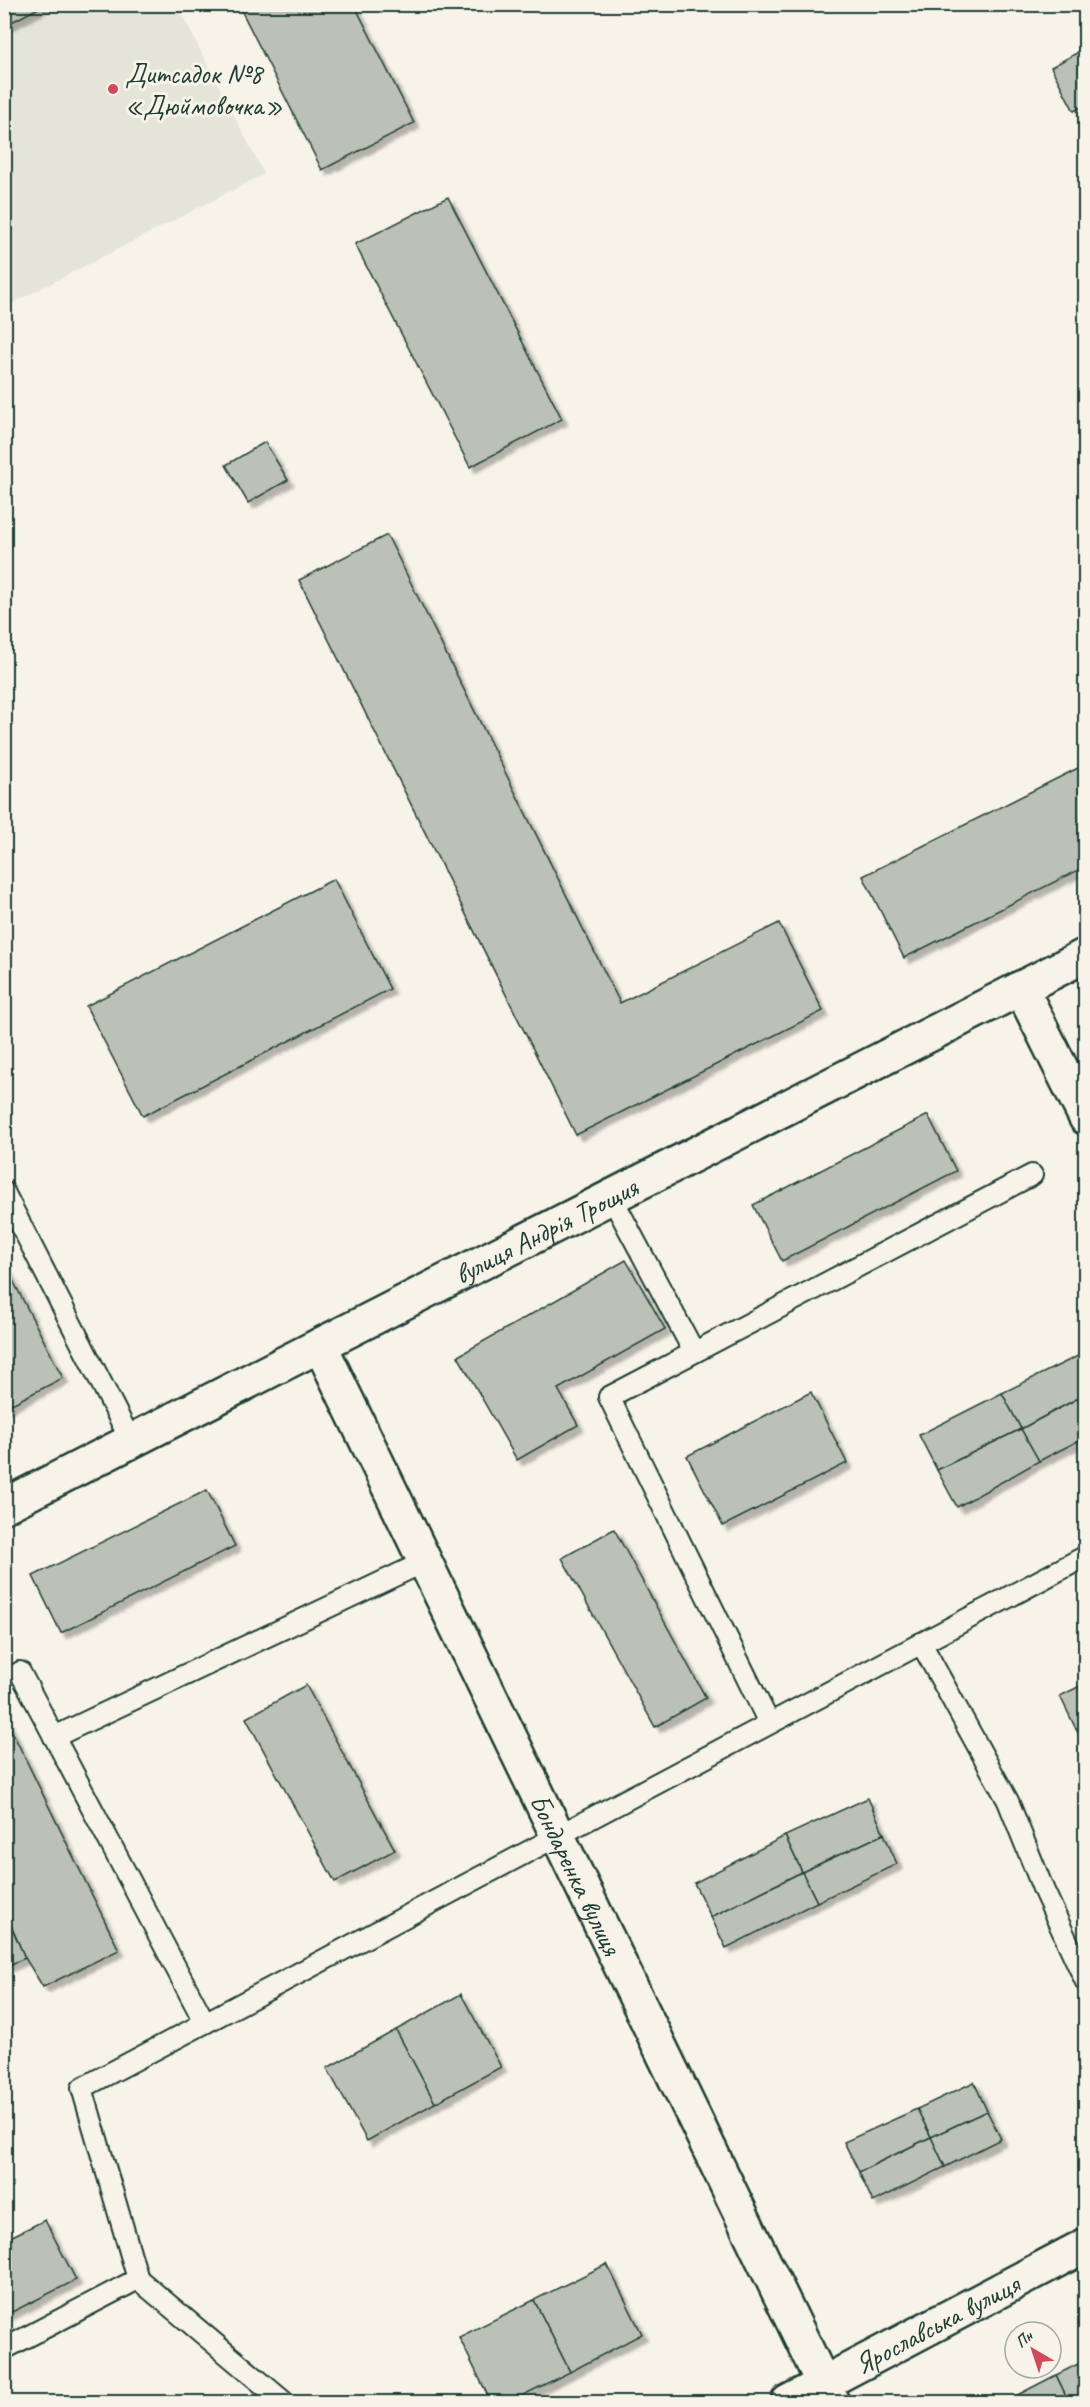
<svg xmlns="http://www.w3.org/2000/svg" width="1090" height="2407" font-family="Caveat,sans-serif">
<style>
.built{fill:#e5e4d9}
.building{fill:#bbc1b6;stroke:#1f3d34;stroke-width:1.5;filter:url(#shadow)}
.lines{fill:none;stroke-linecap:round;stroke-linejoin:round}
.lane-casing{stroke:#1f3d34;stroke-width:24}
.street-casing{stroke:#1f3d34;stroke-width:38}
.secondary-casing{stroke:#1f3d34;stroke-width:38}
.lane{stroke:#f7f3e8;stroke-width:20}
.street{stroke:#f7f3e8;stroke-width:33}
.secondary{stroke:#f7f3e8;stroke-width:33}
.poi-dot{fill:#d1495b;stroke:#f7f3e8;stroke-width:2}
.labels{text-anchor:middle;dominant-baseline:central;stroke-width:6;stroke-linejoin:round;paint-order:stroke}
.poi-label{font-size:28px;fill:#1f3d34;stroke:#f7f3e8;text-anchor:start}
.street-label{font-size:28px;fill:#1f3d34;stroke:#f7f3e8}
</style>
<defs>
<filter id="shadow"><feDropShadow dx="5.5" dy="5.5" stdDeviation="1.5" flood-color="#0004"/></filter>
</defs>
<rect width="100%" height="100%" fill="#f7f3e8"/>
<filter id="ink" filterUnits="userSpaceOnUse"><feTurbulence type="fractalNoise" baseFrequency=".0167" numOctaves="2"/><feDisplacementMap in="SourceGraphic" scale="12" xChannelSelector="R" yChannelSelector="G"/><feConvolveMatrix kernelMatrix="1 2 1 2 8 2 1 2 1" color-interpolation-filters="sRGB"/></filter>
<g filter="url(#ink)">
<!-- built -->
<path class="built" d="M5,5h172l87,169 -259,133z"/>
<!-- building -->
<g class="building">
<path d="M4,4h42l-42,22z"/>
<path d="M238,4h116l60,119 -92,47z"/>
<path d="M1074,4h12v22z"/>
<path d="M1086,48v57l-12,6 -23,-44z"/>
<path d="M448,197l114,222 -92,48 -115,-223z"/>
<path d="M265,442l23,38 -40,23 -22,-38z"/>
<path d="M387,535l233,468 159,-80 44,88 -247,124 -277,-555z"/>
<path d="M1086,764v102l-182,92 -41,-82z"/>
<path d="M334,879l56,110 -247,127 -57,-110z"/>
<path d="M928,1115l28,56 -174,90 -29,-56z"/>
<path d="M626,1260l39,69 -107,60 20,36 -61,35 -59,-104z"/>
<path d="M4,1263l59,115 -59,30z"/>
<path d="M1086,1352v42l-65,35 -19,-36z"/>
<path d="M811,1392l36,71 -124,63 -36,-70z"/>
<path d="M1002,1393l19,36 -84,41 -18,-35z"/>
<path d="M1086,1394v43l-47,24 -18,-32z"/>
<path d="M1021,1429l18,32 -82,46 -20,-37z"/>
<path d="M207,1490l28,56 -174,87 -28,-57z"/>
<path d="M614,1529l92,169 -51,29 -93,-169z"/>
<path d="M1086,1683v41l-10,5 -16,-33z"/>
<path d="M306,1685l89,165 -60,32 -89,-164z"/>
<path d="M4,1715l115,235 -76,37 -18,-29 -21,-48z"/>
<path d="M1086,1724v23l-10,-18z"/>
<path d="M868,1798l16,36 -82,38 -17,-36z"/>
<path d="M884,1834l13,30 -80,38 -15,-30z"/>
<path d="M785,1836l17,36 -91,45 -17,-34z"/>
<path d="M802,1872l15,30 -91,46 -15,-31z"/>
<path d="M4,1910l21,48 -21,9z"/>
<path d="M461,1994l40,73 -66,36 -39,-73z"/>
<path d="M396,2030l39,73 -68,38 -40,-73z"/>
<path d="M974,2082l13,29 -56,26 -14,-28z"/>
<path d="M917,2109l14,28 -72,35 -15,-30z"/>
<path d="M987,2111l14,28 -56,28 -14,-30z"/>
<path d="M931,2137l14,30 -72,35 -14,-30z"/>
<path d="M45,2220l31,60 -72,36v-76z"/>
<path d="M607,2264l35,70 -72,38 -36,-72z"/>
<path d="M534,2300l36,72 -61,30h-18l-32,-65z"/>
<path d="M1086,2360v42h-17l-13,-27z"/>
<path d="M1056,2375l13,27h-65z"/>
</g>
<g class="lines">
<defs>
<g id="lane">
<path d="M4,1192l127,249"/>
<path d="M611,1196l83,156"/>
<path d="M921,1643l87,158 36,90 42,91"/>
<path d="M20,1672l185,351"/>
<path d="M769,1723l-160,-326 423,-222"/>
<path d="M54,1737l370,-175"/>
<path d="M138,2279l-56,-191 1004,-532"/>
<path d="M4,2349l134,-70 146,123"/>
</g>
<g id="street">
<path d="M1021,988l65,130"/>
<path id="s1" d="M320,1345l512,1057"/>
<path id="s2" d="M788,2402l298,-157"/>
</g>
<g id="secondary">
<path id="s3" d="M4,1506l1082,-551"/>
</g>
</defs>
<!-- lane casing -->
<use href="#lane" class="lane-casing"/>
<!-- street casing -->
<use href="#street" class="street-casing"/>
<!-- secondary casing -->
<use href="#secondary" class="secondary-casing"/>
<!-- lane -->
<use href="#lane" class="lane"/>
<!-- street -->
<use href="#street" class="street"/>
<!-- secondary -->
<use href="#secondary" class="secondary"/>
</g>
</g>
<!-- markers -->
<circle class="poi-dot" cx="113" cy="89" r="6"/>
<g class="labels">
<!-- poi labels -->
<g class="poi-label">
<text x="125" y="73">Дитсадок №8<tspan x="125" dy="32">«Дюймовочка»</tspan></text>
</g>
<!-- street labels -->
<g class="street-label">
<text stroke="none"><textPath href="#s3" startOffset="608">вулиця Андрія Трощия</textPath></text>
<text stroke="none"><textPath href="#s1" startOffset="588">Бондаренка вулиця</textPath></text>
<text stroke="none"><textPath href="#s2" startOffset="168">Ярославська вулиця</textPath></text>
</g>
</g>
<!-- margin -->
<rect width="1090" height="2407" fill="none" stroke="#f7f3e8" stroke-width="24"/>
<rect x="12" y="12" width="1066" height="2383" fill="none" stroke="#1f3d34" stroke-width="2" filter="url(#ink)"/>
<!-- north arrow -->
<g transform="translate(1033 2350) rotate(321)"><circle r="28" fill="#f7f3e8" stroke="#a1aaa0" stroke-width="1.5"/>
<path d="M0-4.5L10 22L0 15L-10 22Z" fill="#d1495b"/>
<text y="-9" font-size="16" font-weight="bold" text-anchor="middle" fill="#1f3d34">Пн</text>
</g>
</svg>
